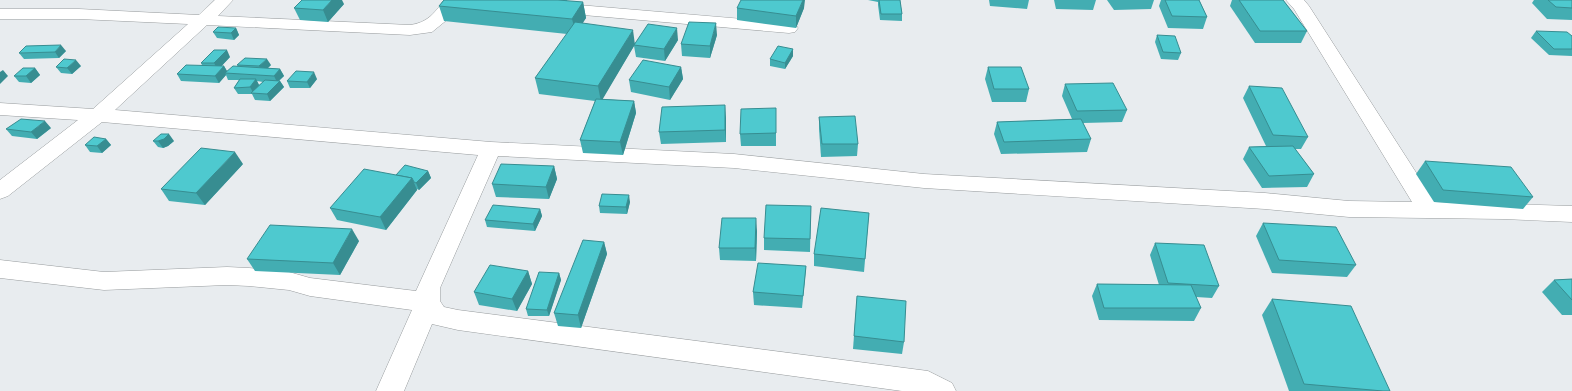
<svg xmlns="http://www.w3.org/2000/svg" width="1572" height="391" font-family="'Fira Sans',sans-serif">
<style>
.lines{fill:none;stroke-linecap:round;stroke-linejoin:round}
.minor-casing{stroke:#979b9d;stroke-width:1}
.minor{fill:#fff;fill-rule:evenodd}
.wall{fill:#43adb2;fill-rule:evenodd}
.shaded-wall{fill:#378d91}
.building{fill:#4ec9cf;stroke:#378d91}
</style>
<rect width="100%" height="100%" fill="#e8ecef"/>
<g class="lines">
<defs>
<g id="minor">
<path d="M215,0h18l-15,16 192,9c17,-2 25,-12 34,-25h17l-13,19 -16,13 -22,3 -203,-10 -92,85 376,32 243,12 190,20 341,19 84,8 63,1 -118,-193 -8,-9h18l5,6 126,196 137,4v16l-69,-3 -154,-2 -84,-8 -341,-21 -190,-20 -236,-12 -58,132v13l4,6 14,3 470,61 24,12 4,8h-54l-444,-61 -26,-6 -28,67h-28l36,-81 -102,-14 -21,-6 -40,-4 -22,-1 -123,5 -104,-12v-18l104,12 123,-5 22,1 40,4 21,6 106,13 62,-136 -376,-33 -94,74 -8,3v-19l78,-60 -78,-5v-12l93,6 95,-85 -109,-5h-79v-10h79l120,6z"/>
<path d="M555,3l234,20 6,1 3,4 -3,4 -6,1 -240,-21 -2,-4 2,-4z"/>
</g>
</defs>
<!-- minor casing -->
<use href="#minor" class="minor-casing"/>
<!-- minor -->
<use href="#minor" class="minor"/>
</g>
<!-- wall -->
<g class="wall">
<path d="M444,0h123v1l16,1 3,16 -4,5 53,20 43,-3 -13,21 -29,-4 -2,-11 -32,53 32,2 2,12 -13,42 -40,-2 -3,-13 15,-39 -56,-7 -4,-16 32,-44 -123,-13 -5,-15z"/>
<path d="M868,0h32l2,14v7l-22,-1 -2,-15v-3z"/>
<path d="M989,0h40l-2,9 -37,-3z"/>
<path d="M1054,0h42l-3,10 -37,-1z"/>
<path d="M1107,0h47l-3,9 -37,1z"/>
<path d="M1161,0h38l8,17 -4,12 -35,-1 -9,-22z"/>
<path d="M1232,0h51l24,31 -6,12h-46l-25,-37z"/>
<path d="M1534,0h38v20l-25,-1 -15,-16z"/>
<path d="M344,4l-16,18 -28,-2 -6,-12z"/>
<path d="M737,8h67l-8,20 -59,-8z"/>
<path d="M236,28l3,7 -5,5 -17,-2 -4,-6z"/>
<path d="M1536,31l36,5v20l-23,-1 -18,-17z"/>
<path d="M717,35l-7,23 -28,-2 -1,-12z"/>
<path d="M1157,35l24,18 -3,7 -17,-1 -6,-17z"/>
<path d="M793,49v7l-8,13 -15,-3v-7z"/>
<path d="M66,51l-7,7 -35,1 -5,-6z"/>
<path d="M230,57l-9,9h3l3,5 11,-5 -1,-1h34l-3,3 12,1 4,7 -5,5h1l4,6 -14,14 -15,-1 -3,-6h-14l-4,-6 5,-8h-11l-2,-5 -7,8 -38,-2 -4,-7 25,-9 -1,-2zM257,81l6,1 -4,3z"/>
<path d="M81,66l-9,8 -11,-1 -5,-6z"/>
<path d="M681,67l2,12 -13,21 -39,-8 -2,-12z"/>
<path d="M988,67l41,22 -3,13h-34l-7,-23z"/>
<path d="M35,68l5,7 -9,8 -12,-1 -5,-6z"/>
<path d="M317,79l-7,9h-20l-3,-7z"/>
<path d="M1065,84l62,26 -5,12 -39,1 8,16 -4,13 -86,2 -7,-20 3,-12 75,-3 -10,-23z"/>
<path d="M1249,86l59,51 -7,12h-6l19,25 -7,13 -45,1 -19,-29 6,-12 17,-1 -23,-48z"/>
<path d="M776,108v38h-35l-1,-12z"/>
<path d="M819,117l39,27 -1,12 -36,1 -2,-28z"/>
<path d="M726,118v24l-65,2 -2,-12z"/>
<path d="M51,128l-14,11 -25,-3 -6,-7z"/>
<path d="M106,139l5,6 -9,8 -12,-1 -5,-7z"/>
<path d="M153,141h21l-6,5 -5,2 -5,-1z"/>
<path d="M1425,161l108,36 -10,12 -89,-7 -18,-28z"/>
<path d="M243,164l-38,41 -36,-4 -8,-12z"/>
<path d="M554,166l3,13 -8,20 -53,-2 -4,-13z"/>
<path d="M428,171l3,7 -12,12 -2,-1v1l-31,40 -49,-10 -7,-12 66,-33z"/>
<path d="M630,202l-3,12 -27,-1 -1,-7z"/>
<path d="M811,206l-1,46 -46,-2v-12z"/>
<path d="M540,209l2,7 -7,15 -48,-4 -2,-7z"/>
<path d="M869,213l-5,59 -50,-6v-12z"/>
<path d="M1263,223l93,42 -9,12 -75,-4 -16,-37z"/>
<path d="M757,231l-1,30 -36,-1 -1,-12z"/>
<path d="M359,241l-19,34 -85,-4 -8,-12z"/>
<path d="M604,242l3,12 -26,74 -23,-2 -4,-13z"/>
<path d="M1155,243l64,43 -7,12 -16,-1 5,11 -7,13 -95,-1 -7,-24 5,-12 62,1 -9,-30z"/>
<path d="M806,266l-1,13 -3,29 -48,-3 -1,-13z"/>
<path d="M528,271l4,13 -15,27 -38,-6 -5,-13z"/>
<path d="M559,273l2,7 -12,36h-21l-2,-7z"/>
<path d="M1572,279v36h-10l-20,-23 12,-12z"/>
<path d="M857,296l47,46 -2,12 -49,-5z"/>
<path d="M1272,299l118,92h-101l-27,-76z"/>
</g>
<!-- shaded-wall -->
<g class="shaded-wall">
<path d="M332,0h10l2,4 -16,18 -5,-12z"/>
<path d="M803,0h2l-1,8 -8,20v-12z"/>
<path d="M583,2l3,16 -10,16 -4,-15z"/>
<path d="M716,23l1,12 -7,23v-12z"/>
<path d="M236,28l3,7 -5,5 -3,-7z"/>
<path d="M677,28l1,12 -13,21 -1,-12z"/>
<path d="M633,30l2,15h-1v1l-33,56 -3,-16z"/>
<path d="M61,45l5,6 -7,7 -4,-6z"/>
<path d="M793,49v7l-8,13v-6z"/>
<path d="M227,50l3,7 -12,13 -4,-7z"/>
<path d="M267,59l4,6 -9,8 -3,-7z"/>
<path d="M76,60l5,6 -9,8 -5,-6z"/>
<path d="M224,66l4,7h-3l1,2 -7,8 -4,-7z"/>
<path d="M681,67l2,12 -13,21 -1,-13z"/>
<path d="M35,68l5,7 -9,8 -5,-7z"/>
<path d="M280,69l4,7 -7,6 -3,-6z"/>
<path d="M3,70l5,6 -8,8v-12z"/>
<path d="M314,72l3,7 -7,9 -3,-6z"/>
<path d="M256,79l3,6 -5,9 -4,-7z"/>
<path d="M280,81l4,6 -14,14 -3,-7z"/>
<path d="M634,101l2,12 -13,42 -3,-13z"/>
<path d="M725,105l1,13v24l-1,-12z"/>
<path d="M45,121l6,7 -14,11 -6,-7z"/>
<path d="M169,134l5,7 -6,5 -5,2 -5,-7z"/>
<path d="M106,139l5,6 -9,8 -5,-7z"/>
<path d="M235,152l8,12 -38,41 -9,-12z"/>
<path d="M554,166l3,13 -8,20 -3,-12z"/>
<path d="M428,171l3,7 -12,12 -3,-7z"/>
<path d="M412,178l5,12 -31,40 -6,-13z"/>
<path d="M629,195l1,7 -3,12 -1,-7z"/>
<path d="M540,209l2,7 -7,15 -2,-7z"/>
<path d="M756,218l1,13 -1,30 -1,-13z"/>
<path d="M352,229l7,12 -19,34 -7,-12z"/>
<path d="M604,242l3,12 -26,74 -3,-13z"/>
<path d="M528,271l4,13 -15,27 -5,-12z"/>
<path d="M559,273l2,7 -12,36 -2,-6z"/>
</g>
<!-- building -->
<g class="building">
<path d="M302,0h30l-9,10 -29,-2z"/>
<path d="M444,0h114l25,2 -11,17 -133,-13z"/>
<path d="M741,0h62l-7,16 -59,-8z"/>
<path d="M879,0h21l2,14h-21z"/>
<path d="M1165,0h34l8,17 -35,-1z"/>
<path d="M1239,0h44l24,31h-47z"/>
<path d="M1548,0h24v8l-16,-1z"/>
<path d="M575,22l58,8 -35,56 -63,-8z"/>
<path d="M689,22l27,1 -6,23 -29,-2z"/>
<path d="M648,24l29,4 -13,21 -30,-4z"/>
<path d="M218,27l18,1 -5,5 -18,-1z"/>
<path d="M1536,31l31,1 5,4v13h-18z"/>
<path d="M1157,35l18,1 6,17 -18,-1z"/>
<path d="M61,45l-6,7 -36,1 7,-7z"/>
<path d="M778,46l15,3 -8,14 -15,-4z"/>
<path d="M214,50h13l-13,13h-13z"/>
<path d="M245,58l22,1 -8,7 -22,-1z"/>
<path d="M64,59l12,1 -9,8 -11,-1z"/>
<path d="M643,60l38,7 -12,20 -40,-7z"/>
<path d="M186,65l38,1 -9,10 -38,-2z"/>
<path d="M233,66l47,3 -6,7 -49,-3z"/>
<path d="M988,67h33l8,22h-35z"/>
<path d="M23,68h12l-9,8h-12z"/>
<path d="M296,71l18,1 -7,10 -20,-1z"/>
<path d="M240,79h16l-6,8 -16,1z"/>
<path d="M265,80l15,1 -13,13 -16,-1z"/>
<path d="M1113,83l14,27 -50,1 -12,-27z"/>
<path d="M1249,86l33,2 26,49 -35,-2z"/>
<path d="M596,99l38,2 -14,41 -40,-2z"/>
<path d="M725,105v25l-66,2 3,-25z"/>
<path d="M776,108v25l-36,1 1,-25z"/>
<path d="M855,116l3,28h-36l-3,-27z"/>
<path d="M21,119l24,2 -14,11 -25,-3z"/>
<path d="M1081,119l10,20 -87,3 -7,-20z"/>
<path d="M161,134h8l-5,5 -6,2h-5z"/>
<path d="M94,137l12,2 -9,7 -12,-1z"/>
<path d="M1293,146l21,28 -45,2 -20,-29z"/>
<path d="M201,148l34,4 -39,41 -35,-4z"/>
<path d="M1425,161l86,6 22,30 -90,-7z"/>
<path d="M501,164l53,2 -8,21 -54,-3z"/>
<path d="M405,165l23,6 -12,12 -2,-1 -2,-4 -16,-3z"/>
<path d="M364,169l48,9 -32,39 -50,-9z"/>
<path d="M602,194l27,1 -3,12 -27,-1z"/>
<path d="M493,205l47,4 -7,15 -48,-4z"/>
<path d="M766,205l45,1 -1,33 -46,-1z"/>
<path d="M821,208l48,5 -4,46 -51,-5z"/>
<path d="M722,218h34l-1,30h-36z"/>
<path d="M1263,223l73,4 20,38 -77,-5z"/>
<path d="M270,225l82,4 -19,34 -86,-4z"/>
<path d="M583,240l21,2 -26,73 -24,-2z"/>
<path d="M1155,243l49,2 15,41 -51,-3z"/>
<path d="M758,263l48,3 -3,30 -50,-4z"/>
<path d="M490,265l38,6 -16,28 -38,-7z"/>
<path d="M539,272l20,1 -12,37 -21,-1z"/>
<path d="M1572,279v21l-18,-20z"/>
<path d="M1097,284l94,1 10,23h-97z"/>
<path d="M857,296l49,5 -2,41 -50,-6z"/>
<path d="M1272,299l79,7 39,85h-7l-79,-7z"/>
</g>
</svg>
